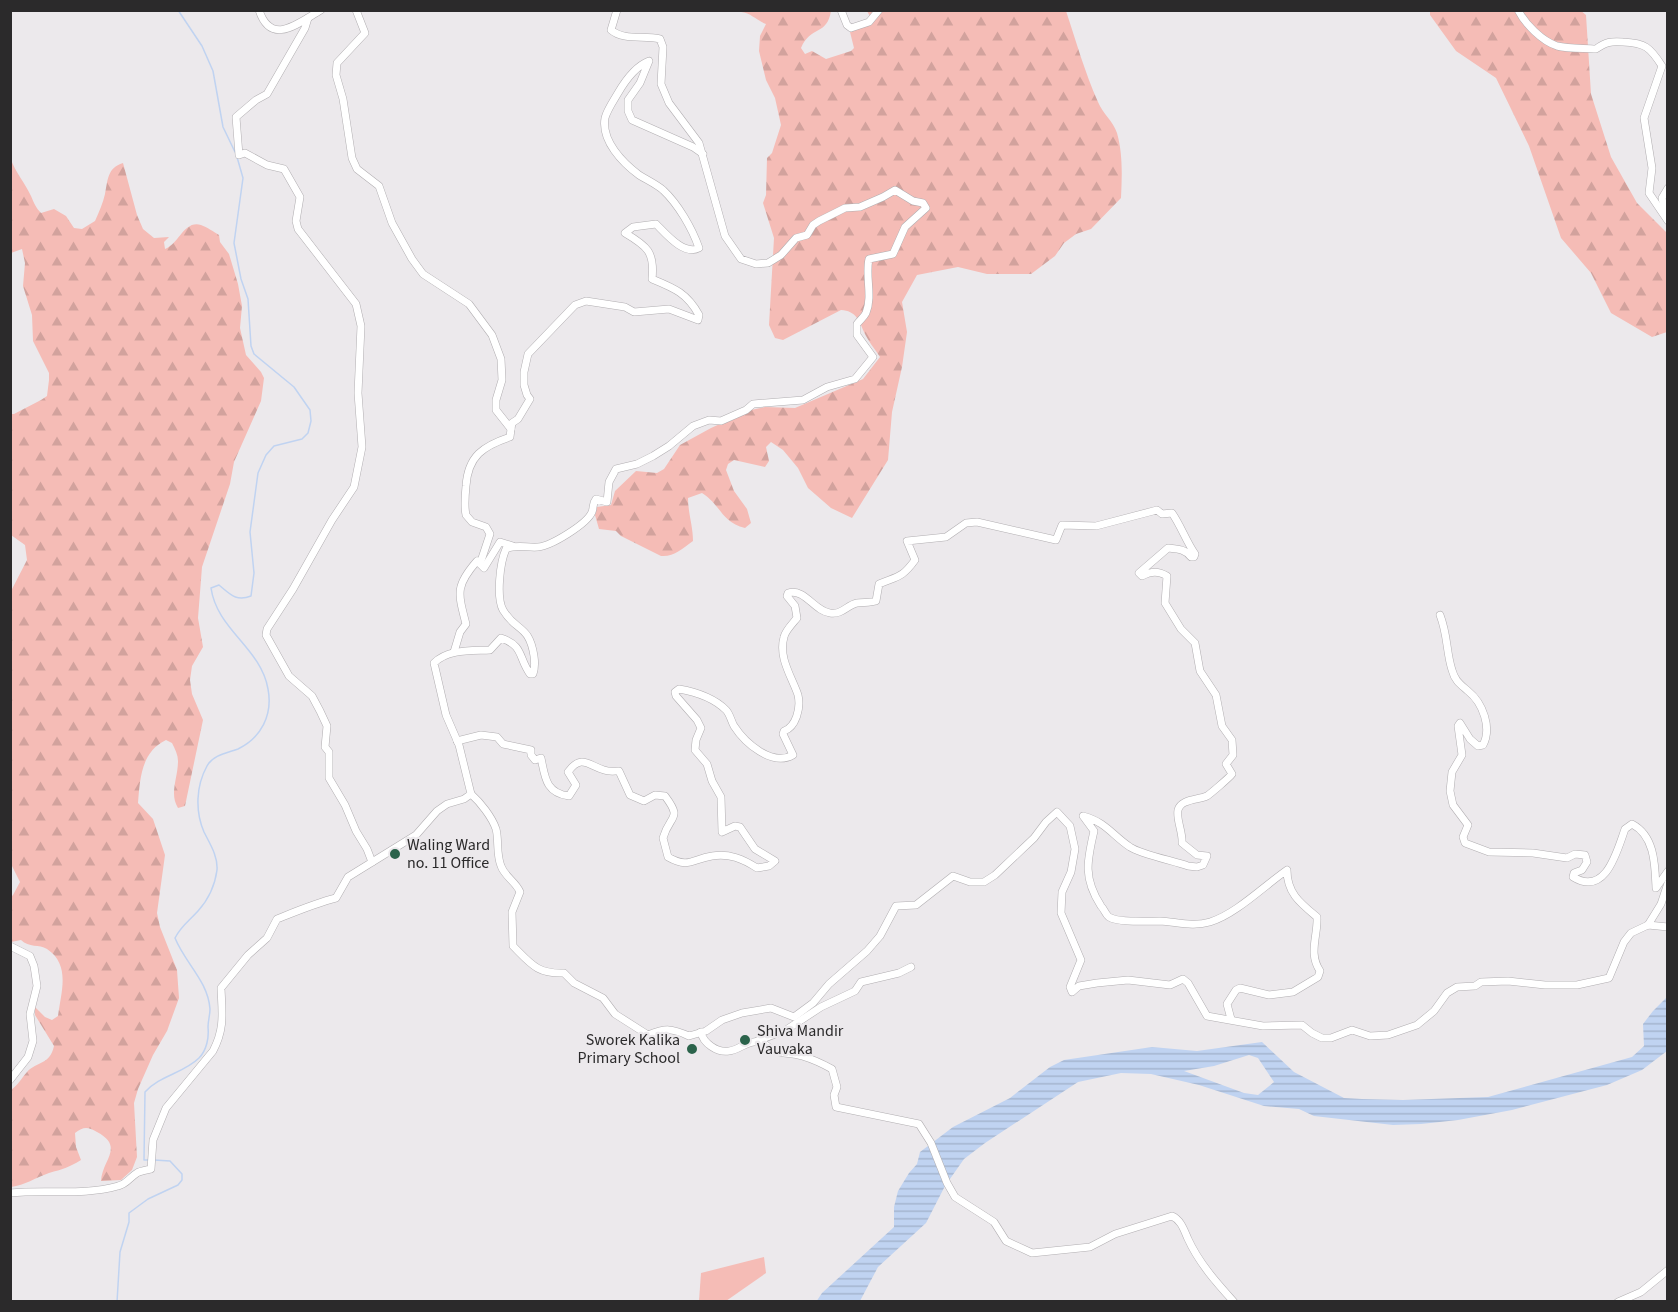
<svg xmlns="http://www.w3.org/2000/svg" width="1678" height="1312" font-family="'Source Sans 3',sans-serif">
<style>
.forest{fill:url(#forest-firs)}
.pitch{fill:#f5bcb6}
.water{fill:url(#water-rules);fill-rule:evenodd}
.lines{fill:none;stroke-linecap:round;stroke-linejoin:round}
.stream{stroke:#c0d3f1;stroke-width:1.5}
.minor-casing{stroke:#b1aeb1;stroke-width:8}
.minor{stroke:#fff;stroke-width:7}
.poi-dot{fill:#2b634b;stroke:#ece9ec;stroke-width:2}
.labels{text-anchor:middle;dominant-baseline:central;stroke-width:4.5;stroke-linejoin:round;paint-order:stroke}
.poi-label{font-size:16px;fill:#2b2a2b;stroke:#ece9ec;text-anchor:start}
</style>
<defs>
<pattern id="forest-firs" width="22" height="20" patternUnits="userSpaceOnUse" patternTransform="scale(1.5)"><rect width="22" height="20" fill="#f5bcb6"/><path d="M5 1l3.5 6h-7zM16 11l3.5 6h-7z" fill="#d2a29d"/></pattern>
<pattern id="water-rules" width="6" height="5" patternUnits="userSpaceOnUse" patternTransform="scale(1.5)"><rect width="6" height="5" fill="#c0d3f1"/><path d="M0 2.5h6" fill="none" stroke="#a5b5cf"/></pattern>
</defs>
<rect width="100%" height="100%" fill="#ece9ec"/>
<!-- forest -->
<g class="forest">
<path d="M1430,10h150l6,5 5,79 20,63 26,46 30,30v99l-15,5 -41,-24 -20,-40 -30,-35 -32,-92 -33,-68 -40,-27 -26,-36z"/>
<path d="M740,11h91c-4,25 -20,14 -30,37l4,6 7,-3 14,8 25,-8 3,-3 -4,-16 23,-10 -6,-11h199c10,30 19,62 32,91 5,12 15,19 19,31 6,21 5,44 4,65l-30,31 -15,5 -12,9 -9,13 -24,18h-44l-29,-7 -41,8 -15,27 5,30 -5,35 -10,45 -4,48 -36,58 -21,-10 -23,-20 -10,-20 -15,-18 -12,-8 -5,5 3,14 -4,6 -31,-7 -6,4 -2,6 8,21 13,18 4,14 -6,5c-24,-6 -24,-23 -43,-35l-14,5c0,15 5,28 5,43 -11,8 -19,16 -32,15l-40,-20 -5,-5 -17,-2 -4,-14 2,-8 14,-2 4,-14 21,-20 21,2 7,-4 16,-24 31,-17 40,-18 14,-3 30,1 68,-29 17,-22c-5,-8 -12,-16 -16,-25 -5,-12 -8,-21 -23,-22l-58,30 -8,-2 -6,-13 5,-87 -11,-35 3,-8 1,-37 5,-5 9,-28 -6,-27 -9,-18 -7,-29 1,-15 6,-12c-10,-4 -15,-11 -25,-12z"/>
<path d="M10,157c6,17 14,24 21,39 3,7 5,12 10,17l13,-4 12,7 8,12 8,1 13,-8c4,-9 8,-18 10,-27 3,-14 2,-26 18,-31l14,52 6,14 11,9 15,-1 -5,5 1,7c14,-5 19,-29 36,-24 6,2 13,7 18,10l1,7 9,12 9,30 4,22 -2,22 6,27 15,17 3,6 -3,23 -27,61 -4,22 -28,83 -4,51 5,29 -11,19 -2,14 2,14 11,26 -18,86 -7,2c-9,-14 0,-30 0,-47 0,-6 -3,-12 -6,-18l-6,-3c-25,12 -26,39 -28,63l15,16 12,36 -8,58 3,14 17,43 2,28 -12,33 -14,24 -15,34 -4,14 3,54 -5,13 -11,10 -20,1c1,-21 24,-34 -4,-49 -9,-5 -13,-6 -22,1l1,14 5,13c-13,8 -18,9 -32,13 -14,5 -24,12 -38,14v-97c7,-5 10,-11 16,-18 10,-11 23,-7 27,-26l-19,-31v-8l10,10 7,3 6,-4c3,-24 13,-51 -11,-67 -8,-5 -18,-1 -26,-9l-10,2v-45l2,-2 7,-13 -10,-20v-269l17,-33 -2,-15 -14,-10v-121h3l27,-14 6,-4 2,-16v-7l-16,-32 -1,-26 -9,-29 2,-23 -3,-14 -11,4z"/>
</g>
<!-- pitch -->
<path class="pitch" d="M764,1257l2,16 -40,28h-27l2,-28z"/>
<!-- water -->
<path class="water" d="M1667,997v54l-25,19 -35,15 -95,25 -54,10 -37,4 -28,1 -79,-9 -15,-7 -35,-3 -65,-21 -48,-11 -30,-1 -43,9 -93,61 -21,16 -19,27 -19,37 -48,44 -18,34 -44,1 6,-9 72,-66v-20l4,-16 11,-18 8,-9 3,-12 33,-25 57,-29 40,-31 14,-7 88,-13 45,4 65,-9 32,30 50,26 18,1 41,1 85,-3 144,-40 12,-11 -1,-22 10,-13zM1249,1055l9,3 16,24 -16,13 -14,-2 -60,-22 30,-5z"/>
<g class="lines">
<!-- stream -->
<g class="stream">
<path d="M178,10l24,36 11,25 10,56 12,25"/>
<path d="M150,1160h-6l1,-68c14,-16 39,-19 54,-34 8,-8 10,-21 9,-31 0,-6 2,-12 2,-18 -2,-28 -25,-46 -35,-71 6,-12 14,-17 23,-27 10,-11 17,-26 19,-41 1,-14 -7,-26 -13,-38 -9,-21 -8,-46 3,-66 6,-11 20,-13 31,-17 23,-11 35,-34 30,-60 -7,-41 -51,-59 -57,-101l8,-3c11,9 17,17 32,11l3,-23 -4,-41 8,-59 8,-18 8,-9 28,-7 6,-6 3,-12 -1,-11 -16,-23 -40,-33 -3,-8 -3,-47 -7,-20 -7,-36 9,-65 -6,-21"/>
<path d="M117,1302l3,-50 9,-30v-9l19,-14 30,-14 4,-5v-6l-12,-13 -16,-1"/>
</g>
<defs>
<g id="minor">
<path d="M259,10c12,37 39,13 62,0"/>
<path d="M356,10l9,23 -28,30 -1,12 7,24 9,59 5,11 22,17 13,37 20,36 11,15 46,30 23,31 9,24 1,21 -6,20v10l15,19 -1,8c-27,9 -42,19 -44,49 -1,10 -2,20 0,29l6,7 14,5 4,7 -9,27h-3"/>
<path d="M841,10l6,15 4,3 18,-6 10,-12"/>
<path d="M1518,10c7,14 24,31 39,36 12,3 27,2 39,3 10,-7 15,-8 27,-7 22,1 27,5 39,24l-18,52 8,50 -3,25 19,28"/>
<path d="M308,18l-3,10 -38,66 -11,6 -20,17 3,38 6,-2 22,12 17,4 16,28 -4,24 2,8 58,75 5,22 -3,67 4,54 -8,40 -22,33 -39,69 -26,40 -1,6 23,41 23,20 8,15 7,15 -2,21 4,5v26l16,27 11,26 11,18 5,13"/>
<path d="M1666,216l-4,-18 6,-10"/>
<path d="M511,429l1,-6 6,-4 12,-20 -3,-4 -3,-10v-13l4,-18 47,-49 11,-4 39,6 9,5 35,-3 29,11 1,-5c-12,-22 -25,-27 -47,-36 3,-27 -5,-33 -27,-46l8,-6 23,-3c10,10 28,32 43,24 -7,-20 -21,-44 -36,-58 -7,-6 -16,-10 -24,-15 -16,-12 -38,-34 -34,-57 2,-8 9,-18 13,-25 7,-12 18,-27 31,-32l-9,22 -12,17v11l4,9 61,27 10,7"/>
<path d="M1440,615c8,21 6,36 12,55 3,11 8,14 16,21 15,12 24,37 15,54l-5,1 -8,-7 -10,-16 -2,3 4,29 -10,17 -2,19 3,14 15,20 -5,12 2,6 24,9 44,1 34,5 8,-4 10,1 2,7 -5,8 -8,3 -1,4c33,20 44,-26 52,-48l7,-5c23,12 23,41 24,64l12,-17"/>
<path d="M454,652l6,-20 6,-8c-8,-31 -11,-38 11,-63l7,7 16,-26 13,4"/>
<path d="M457,741l24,-6 16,2 6,7 28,6v5l4,5 6,-2c4,18 4,35 28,38l7,-11 -8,-13c13,-18 20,-7 36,-2 5,2 10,1 15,1l11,24 14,6 11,-6 10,1c18,24 5,18 -2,42l5,19c21,12 24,2 44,-1 17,-3 31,3 45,12l12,-2 6,-5 -20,-12 -15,-22 -5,-1 -13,6 -1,-35 -9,-16 -5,-17 -12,-14 1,-10 5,-12 -4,-8 -21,-24 -1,-4 4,-3c17,3 34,8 47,21 4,4 5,11 8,16 11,17 38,41 59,29l-10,-21 1,-3c12,-4 17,-23 14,-36 -6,-18 -20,-37 -14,-58 1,-6 9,-14 13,-19l-2,-12 -8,-10 1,-3c17,-5 26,18 42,20 12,2 17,-8 27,-10 6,-1 13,0 19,-2l3,-17c19,-8 23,-6 36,-24l-8,-19 39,-4 20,-14 11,-1 79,18 6,-15 34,1 61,-16 5,4 10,-1c9,13 14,28 23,41l-1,3h-3c-6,-8 -13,-8 -23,-9l-29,25 3,3c10,-5 16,-5 25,0l-2,27 16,26 14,14 5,28 16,24 6,31 10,14 1,15 -7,9 6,10c-3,4 -22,20 -25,22 -9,4 -26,3 -29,14 -2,9 5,23 4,33l15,12 10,1 -4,9 -6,2 -9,-1c-14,-5 -48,-12 -58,-19 -18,-12 -24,-25 -47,-31l11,15c-7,30 -11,47 7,75 3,3 5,9 8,11 9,6 39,4 51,4 17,1 33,6 50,1 26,-8 54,-36 77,-52 0,23 13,33 30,47 1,19 -9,36 3,54l-2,6 -25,15 -24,3 -29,-7 -4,2 -9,14 4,15"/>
<path d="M471,794c9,8 21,23 25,35 3,11 0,25 5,37 4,11 15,16 19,26l-8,20 1,34c18,18 24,28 51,27l10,10 29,15 12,16 33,21c18,-7 23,-7 41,1l17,-5 16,-11 20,-7 29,-5 23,9 19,-14 16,-19 38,-33 13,-15 16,-30 20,-1 37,-29 17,6h14l11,-7 39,-37 12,-16 11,-10 13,14 5,23 -4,23 -9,20 -1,21 20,47 -11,27 2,5 7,-6 18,-3 31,-3 42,5 13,-6 5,4 19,33 56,10 39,-1 10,8 10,5h9l21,-8 18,6 18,-1 29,-10 17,-14 13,-18 10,-6 18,-1 6,-4 27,-1 37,4h32l32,-7 15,-36 7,-9 17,-8 20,2"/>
<path d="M1648,925l13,-21 7,-21"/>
<path d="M10,946l20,10 4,10 3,20 -7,28 3,27 -5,16 -18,23"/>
<path d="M701,1032c2,11 16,21 28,19 10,-1 19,-11 30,-9 8,1 9,7 16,9 8,3 18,2 27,5 10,3 21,8 30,13l5,18 -3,8 2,12 83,17 12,19 16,40 8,14 39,25 12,19 26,12 58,-6 25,-13 57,-18c9,4 12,14 16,23 11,24 28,43 46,63"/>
<path d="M757,1041l29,-11 35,-23 34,-16 6,-9 38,-9 12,-6"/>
<path d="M10,1193c36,-4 73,3 108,-7 9,-2 12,-9 19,-13 3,-2 10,-3 14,-4l2,-29 13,-32 47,-57c12,-23 9,-38 8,-63l27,-33 19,-17 10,-19c20,-8 39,-16 59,-21l12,-21 68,-42 21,-24 10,-7 17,-5 7,-5 -12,-49 -13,-30 -12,-52c14,-14 37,-12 56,-13l11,-12c23,8 17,19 29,36h3c2,-6 2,-11 1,-18 -5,-32 -18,-24 -31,-46 -7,-13 -3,-48 3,-61 10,-5 21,-1 32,-2 13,-1 49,-23 54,-35 2,-5 0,-8 4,-13l11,3 2,-20 7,-13 21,-5 16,-8 16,-10 24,-20 16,-6 12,1 25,-11 7,-6 50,-4 24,-13 28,-8 18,-22 -16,-22v-11c3,-4 7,-7 9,-11 7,-17 -1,-37 3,-54l24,-5 12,-27 21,-19 -3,-5 -10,-2 -18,-11 -12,7 -23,10 -15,1 -26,13 -6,4 -6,10 -11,3 -15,17 -13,8 -12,1 -15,-5 -16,-23 -26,-93 -30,-40 -8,-19 2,-37 -3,-8c-16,-4 -36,2 -49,-9l6,-20"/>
<path d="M1618,1302l23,-10 27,-22"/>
</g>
</defs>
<!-- minor casing -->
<use href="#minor" class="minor-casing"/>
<!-- minor -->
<use href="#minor" class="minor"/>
</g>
<!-- markers -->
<g class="poi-dot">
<circle cx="395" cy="854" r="6"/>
<circle cx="745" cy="1040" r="6"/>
<circle cx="692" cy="1049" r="6"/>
</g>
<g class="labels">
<!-- poi labels -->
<g class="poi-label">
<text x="407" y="845">Waling Ward<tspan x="407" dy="18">no. 11 Office</tspan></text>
<text x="757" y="1031">Shiva Mandir<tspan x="757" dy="18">Vauvaka</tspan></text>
<text x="680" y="1040" text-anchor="end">Sworek Kalika<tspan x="680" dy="18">Primary School</tspan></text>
</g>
</g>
<!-- border -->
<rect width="1678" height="1312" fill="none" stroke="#2b2a2b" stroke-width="24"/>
</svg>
